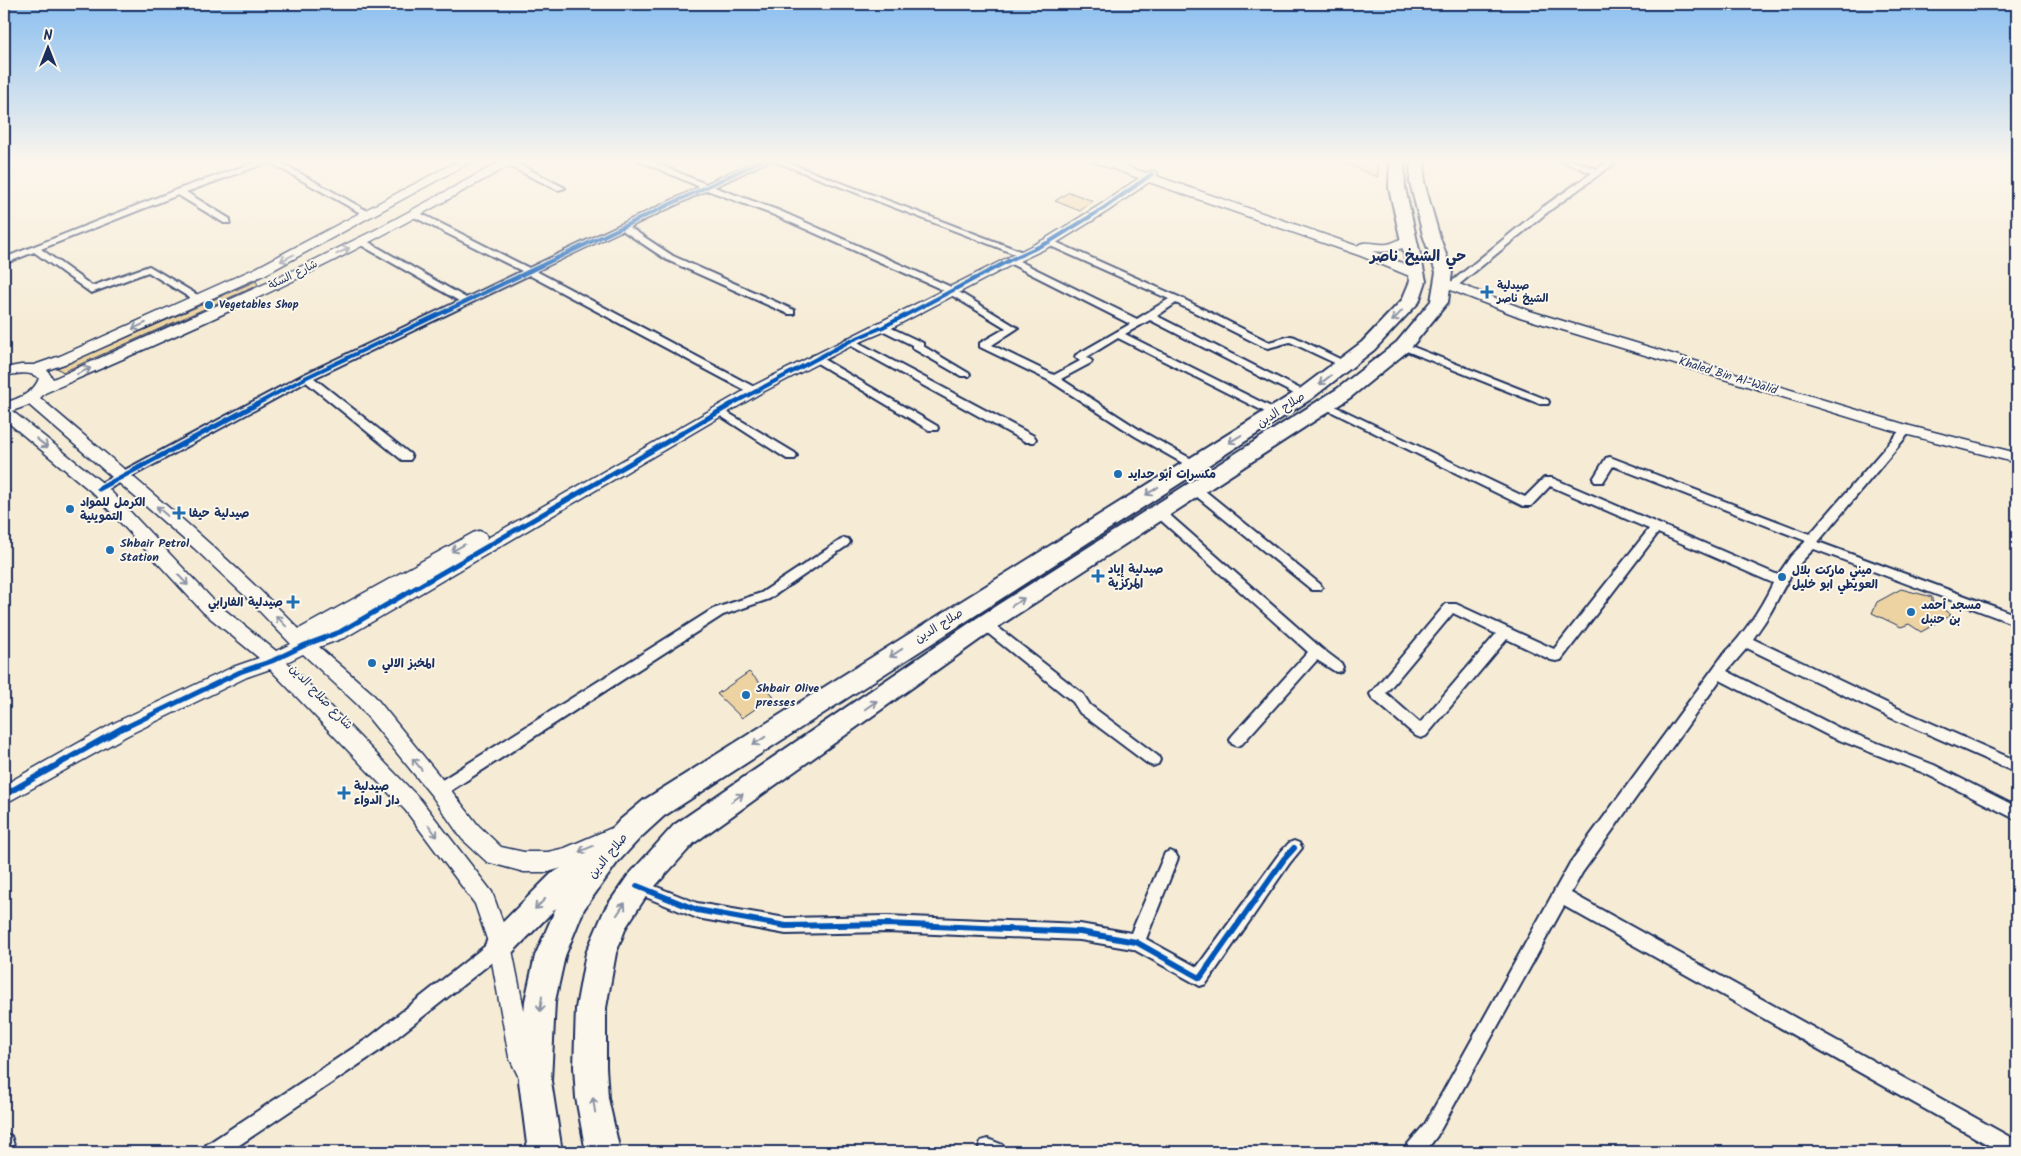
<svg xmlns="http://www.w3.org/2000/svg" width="2021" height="1156" font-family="Kalam,'Playpen Sans Arabic',sans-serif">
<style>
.building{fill:#ecd3a1;stroke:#1b2f5e}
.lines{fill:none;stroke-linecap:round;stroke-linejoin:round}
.street-casing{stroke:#1b2f5e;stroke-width:4}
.secondary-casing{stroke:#1b2f5e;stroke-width:3}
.highway-casing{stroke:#1b2f5e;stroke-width:4}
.street{fill:#fbf7ec;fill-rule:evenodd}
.secondary{fill:#fbf7ec;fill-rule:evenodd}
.highway{fill:#fbf7ec;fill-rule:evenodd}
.cycleway-far2-casing{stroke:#fbf7ec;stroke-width:6}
.cycleway-far1-casing{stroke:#fbf7ec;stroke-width:8}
.cycleway-casing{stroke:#fbf7ec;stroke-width:9}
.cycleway-far2{stroke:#0057b8;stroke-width:4}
.cycleway-far1{stroke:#0057b8;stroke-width:5}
.cycleway{stroke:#0057b8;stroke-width:6}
.oneway{stroke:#8b93a5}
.poi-dot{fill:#1f6fb2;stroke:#fbf7ec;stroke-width:2}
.labels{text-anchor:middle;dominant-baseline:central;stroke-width:4;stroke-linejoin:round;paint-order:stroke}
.far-street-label{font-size:11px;fill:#1b2f5e;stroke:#fbf7ec}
.far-poi-label{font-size:11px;font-weight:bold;fill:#1b2f5e;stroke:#fbf7ec;text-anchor:start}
.street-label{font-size:12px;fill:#1b2f5e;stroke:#fbf7ec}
.poi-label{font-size:12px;font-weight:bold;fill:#1b2f5e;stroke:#fbf7ec;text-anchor:start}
.far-district-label{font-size:15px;font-weight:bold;fill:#1b2f5e;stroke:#fbf7ec}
</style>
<rect width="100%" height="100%" fill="#f6ecd6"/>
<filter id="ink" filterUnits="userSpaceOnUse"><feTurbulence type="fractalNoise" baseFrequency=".02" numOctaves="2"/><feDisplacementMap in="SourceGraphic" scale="10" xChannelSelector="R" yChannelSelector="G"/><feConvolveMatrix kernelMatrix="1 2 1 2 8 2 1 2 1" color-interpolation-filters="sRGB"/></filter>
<g filter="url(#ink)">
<!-- building -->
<g class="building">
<path d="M1337,160h40l1,17z"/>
<path d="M1069,192l24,9 -13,10 -25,-10z"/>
<path d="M256,281l2,4 -195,87 -6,-4z"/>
<path d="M1901,589l31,8v4l19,14 -30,17 -12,-8 -8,3 -29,-14 5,-11z"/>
<path d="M749,672l25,24 -32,22 -25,-24z"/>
</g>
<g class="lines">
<defs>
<g id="street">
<path d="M262,160h14l97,54 -7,2 -97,-54 -83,30 44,27v4h-6l-46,-28 -137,54 51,37 57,-20 52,31v4h-6l-47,-29 -57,21 -57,-41 -30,12v-6l172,-68z"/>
<path d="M505,160h6l54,28 -7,2 -53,-26z"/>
<path d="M638,160h10l58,24 52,-24h9l-1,2 -52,25 66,24 169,75 69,42 -26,17 62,30 26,-14 -5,-4 1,-2 54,-31 -123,-62v-4h6l124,61 32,-20 -123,-55 -1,-2 4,-3 130,58 90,45 22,-6 4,1 55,27 -1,2h-8l-51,-24 -22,6 -4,-1 -88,-44 -19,13 151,77 1,2 -1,2h-8l-150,-77 -25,14 156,78 1,2 -1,2h-8l-155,-78 -31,19 5,4 -1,2 -30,16 82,53 54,30 2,3 -6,4 -58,-33 -85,-55 -70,-34v-4l26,-15 -63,-38 -169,-75 -67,-25 -78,37 44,29 121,54v4h-6l-121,-54 -45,-30 -86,41 222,118 1,2 -1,2h-8l-221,-118 -215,103 96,76 2,3 -2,3h-8l-96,-78 -203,110h-8l-2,-3 2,-3 208,-111 156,-74 -100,-57v-4h6l101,58 56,-27 -110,-55v-4h6l111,56 171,-81z"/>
<path d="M771,160h10l247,94 -2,2h-6z"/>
<path d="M1560,160h10l27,9 13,-9h9l-70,51 -93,76h-6v-4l93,-76 49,-34z"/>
<path d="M1915,160h15l1,1 -4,2z"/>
<path d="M883,324l40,19v3l47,28 -1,2h-8l-49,-28v-3l-32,-16 -2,-2z"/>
<path d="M850,338l184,98 2,3 -2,3h-8l-180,-99v-4z"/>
<path d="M1403,343l145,57 1,2 -1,2h-8l-141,-56 -1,-2z"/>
<path d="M816,355l121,71 1,2 -1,2h-8l-117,-70v-4z"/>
<path d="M1326,402l199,95 19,-19h8l226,97 13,-19 15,-15 -193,-75 -10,16h-8l-2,-3 13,-21 4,-1 200,77 92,-106h8l1,2 -1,2 -92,110 199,73v10l-203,-76c-20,18 -28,34 -40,57 -6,12 -14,22 -21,33l144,69 120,53v12l-130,-57 -140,-68 -20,23 112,57 95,37 83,42v13l-93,-47 -95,-37 -109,-56 -138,193 -11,20 446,248v11h-16l-437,-246 -127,230 -12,16h-20l2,-7 18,-21 145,-261 153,-208c21,-21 37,-45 50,-72l-115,-50 -97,127 -5,1 -5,-1 -44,-21 -81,97 -5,2 -5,-2 -44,-38 -2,-4 76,-90h10l98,45 95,-120 -99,-43 -19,20h-8l-201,-99 -1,-2zM1453,613l43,21 -76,89 -34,-30z"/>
<path d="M720,408l75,45 2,3 -2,3h-8l-71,-46 -1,-2 1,-2z"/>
<path d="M1195,485l4,1 121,98 2,3 -2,3h-8l-121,-98 -2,-3 2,-3z"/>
<path d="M1160,509l4,1 157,138 20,15 2,4 -2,4 -5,1 -19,-12 -75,84 -5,2 -5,-2 -2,-4 2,-4 76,-84 -152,-136 -2,-3 2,-3z"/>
<path d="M844,538l4,1 2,3 -2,3 -79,54 -46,16 -279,180 -5,1 -5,-1 -2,-5 2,-5 279,-176 48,-16z"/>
<path d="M985,619l5,2 93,73 7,11 68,51 2,4 -2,4 -5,2 -5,-2 -68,-51 -7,-11 -93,-75 -1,-3 1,-3z"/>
<path d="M1294,841l5,2 3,5 -13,16 -83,120 -6,2 -67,-37 -53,-9 -193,-8 -101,2 -89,-16 -66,-27 -2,-5 2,-5 6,-2 60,24 89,15 101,-2 193,8 51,9 34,-80 5,-2 5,2 3,5 -32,81 51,28 82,-113 10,-11z"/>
<path d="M500,937l6,2 2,6 -2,6 -124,98 -153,103h-25l2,-7 164,-108 124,-98z"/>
<path d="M4,1134l7,2 5,16h-12z"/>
<path d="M988,1139l15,6 2,7h-25l-1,-4 2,-7z"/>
</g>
<g id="secondary">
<path d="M460,160h14l-208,114 -196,88 -23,8 6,9 225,-101 99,-49 127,-69h13l-1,2c-62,34 -124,69 -187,101 -93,47 -188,88 -284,130l-5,5c88,75 178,148 259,231l174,-96 6,-2 6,2 2,4 -1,2 263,-151 296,-149 55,-34 39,-27 -45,-16 -1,-2h15l38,13 6,-2 4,1 2,2 -2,2 201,70c7,-7 21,0 30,-2 10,-1 17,-10 26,-8l2,3c-10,12 -28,14 -43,12l50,20 1,3 -1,3h-10l-51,-21 -212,-74 -41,29 -55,34 -38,18 -127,67 -33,14 -96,50 -413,243 -27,10 53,46 74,91 32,41 23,22 23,5h24l17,-4 56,-24 8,2 3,7 -3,7 -53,24 -28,8h-24l-37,-10 -25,-23 -30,-43 -74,-91 -55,-51 -16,8 133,137 72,93 19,53 22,109 11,23 -3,9 -9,3 -9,-3 -14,-29 -20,-112 -14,-41 -69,-93 -136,-142 -23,8 -119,58 -124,69v-19l110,-62 119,-56 26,-9 -56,-46 -110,-119 -89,-74v-16c14,-4 30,-10 35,-25 -11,-8 -23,-4 -35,-2v-8l17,-3h13l26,-9 196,-88zM29,405l165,143 49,46 48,50 -15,7 -61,-49 -110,-117 -93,-74z"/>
<path d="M1443,278l87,33 380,115 107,27v10l-116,-30 -381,-116 -82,-32 -2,-3z"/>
</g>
<g id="highway">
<path d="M1390,160h14l1,28 21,93 -7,21 -45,48 -63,49 -647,417 -24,22 -23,25 -33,46 -19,47 -10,45 -4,80 11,71h-34l-9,-71 6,-80 10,-45 21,-48 -46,47 -10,4 -10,-4 -5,-10 5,-10 61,-61 44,-26 25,-28 24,-20 653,-409 65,-49 40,-42 8,-19 -21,-93z"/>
<path d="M1411,160h14l-1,22 15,53 13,37 -4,30 -39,48 -58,47 -358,233 -299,213 -47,52 -21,32 -10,26 -10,55v59l2,31 12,54h-34l-10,-54 -2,-31 2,-59 10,-55 19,-44 22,-32 47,-52 303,-207 360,-229 60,-47 34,-41 5,-29 -13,-37 -13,-53z"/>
</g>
</defs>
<!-- street casing -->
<use href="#street" class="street-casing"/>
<!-- secondary casing -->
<use href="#secondary" class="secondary-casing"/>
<!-- highway casing -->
<use href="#highway" class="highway-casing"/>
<!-- street -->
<use href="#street" class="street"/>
<!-- secondary -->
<use href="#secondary" class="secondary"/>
<!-- highway -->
<use href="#highway" class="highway"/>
<defs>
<g id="cycleway-far2">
<path d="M255,405l52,-28 456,-217"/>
<path d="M730,405l120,-64 33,-14 127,-67 39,-18 55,-34 48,-34"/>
</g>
<g id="cycleway-far1">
<path d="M99,489l158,-85"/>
<path d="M122,729l118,-57 32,-11 33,-16 35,-13 392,-228"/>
</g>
<g id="cycleway">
<path d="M4,795l120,-68"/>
<path d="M637,886l60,24 89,16 101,-2 193,8 56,10 64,36 84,-119 10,-11"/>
</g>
</defs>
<!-- cycleway-far2 casing -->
<use href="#cycleway-far2" class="cycleway-far2-casing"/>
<!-- cycleway-far1 casing -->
<use href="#cycleway-far1" class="cycleway-far1-casing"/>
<!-- cycleway casing -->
<use href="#cycleway" class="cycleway-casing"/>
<!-- cycleway-far2 -->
<use href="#cycleway-far2" class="cycleway-far2"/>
<!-- cycleway-far1 -->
<use href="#cycleway-far1" class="cycleway-far1"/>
<!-- cycleway -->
<use href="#cycleway" class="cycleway"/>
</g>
<!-- one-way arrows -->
<defs><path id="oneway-shaft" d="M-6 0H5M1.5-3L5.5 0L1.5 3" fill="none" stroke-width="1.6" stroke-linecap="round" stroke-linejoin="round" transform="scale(1.25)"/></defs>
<g class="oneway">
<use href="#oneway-shaft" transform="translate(343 251) rotate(-26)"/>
<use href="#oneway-shaft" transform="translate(287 258) rotate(153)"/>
<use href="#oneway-shaft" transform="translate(1397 316) rotate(133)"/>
<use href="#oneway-shaft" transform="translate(139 326) rotate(155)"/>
<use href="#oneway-shaft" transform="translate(84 371) rotate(-24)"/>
<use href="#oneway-shaft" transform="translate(1325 380) rotate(142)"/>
<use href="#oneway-shaft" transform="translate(1235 439) rotate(149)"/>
<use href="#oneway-shaft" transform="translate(42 443) rotate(38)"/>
<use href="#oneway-shaft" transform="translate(1152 491) rotate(148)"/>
<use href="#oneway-shaft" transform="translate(162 511) rotate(-139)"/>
<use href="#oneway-shaft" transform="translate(458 548) rotate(151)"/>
<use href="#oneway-shaft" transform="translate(183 580) rotate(47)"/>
<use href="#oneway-shaft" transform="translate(1018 602) rotate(-32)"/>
<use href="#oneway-shaft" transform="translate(281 621) rotate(-134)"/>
<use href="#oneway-shaft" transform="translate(896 653) rotate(147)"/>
<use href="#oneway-shaft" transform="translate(871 705) rotate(-35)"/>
<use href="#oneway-shaft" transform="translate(759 741) rotate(147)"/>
<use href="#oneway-shaft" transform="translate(417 764) rotate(-129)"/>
<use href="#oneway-shaft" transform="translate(737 798) rotate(-35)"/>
<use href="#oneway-shaft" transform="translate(433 831) rotate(53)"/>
<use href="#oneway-shaft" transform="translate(586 849) rotate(157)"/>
<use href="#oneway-shaft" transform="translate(540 904) rotate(135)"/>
<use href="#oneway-shaft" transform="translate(621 909) rotate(-56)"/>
<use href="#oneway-shaft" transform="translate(541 1004) rotate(97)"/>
<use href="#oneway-shaft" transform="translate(594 1105) rotate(-99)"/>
</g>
</g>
<!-- sky -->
<linearGradient id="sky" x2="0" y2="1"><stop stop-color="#8bbff0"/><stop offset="0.5" stop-color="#fbf6ed"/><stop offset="1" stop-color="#fbf6ed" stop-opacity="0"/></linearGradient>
<rect width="2021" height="321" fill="url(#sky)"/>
<!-- markers -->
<g class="poi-dot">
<path d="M1484.5 284.5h5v5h5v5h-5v5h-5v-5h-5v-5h5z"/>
<circle cx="209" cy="305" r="5"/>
<circle cx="1118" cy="474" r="5"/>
<circle cx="70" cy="509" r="5"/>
<path d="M176.5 505.5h5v5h5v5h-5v5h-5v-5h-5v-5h5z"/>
<circle cx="110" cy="550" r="5"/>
<path d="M1095.5 568.5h5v5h5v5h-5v5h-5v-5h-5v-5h5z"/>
<circle cx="1782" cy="577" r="5"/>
<path d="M290.5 594.5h5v5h5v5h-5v5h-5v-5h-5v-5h5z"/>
<circle cx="1911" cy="612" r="5"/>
<circle cx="372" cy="663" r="5"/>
<circle cx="746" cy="695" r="5"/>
<path d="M341.5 785.5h5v5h5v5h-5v5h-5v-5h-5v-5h5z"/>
</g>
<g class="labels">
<!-- far-street labels -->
<g class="far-street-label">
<text transform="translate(293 275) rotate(-26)">شارع السكة</text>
</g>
<!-- far-poi labels -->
<g class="far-poi-label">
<text x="1497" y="286">صيدلية<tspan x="1497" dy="13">الشيخ ناصر</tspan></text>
<text x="219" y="305">Vegetables Shop</text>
</g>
<!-- street labels -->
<g class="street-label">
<text transform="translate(1728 376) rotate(17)">Khaled Bin Al-Walid</text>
<text transform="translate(1281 410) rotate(-33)">صلاح الدين</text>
<text transform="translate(939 626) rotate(-32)">صلاح الدين</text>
<text transform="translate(321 697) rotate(46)">شارع صلاح الدين</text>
<text transform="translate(608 856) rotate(-51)">صلاح الدين</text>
</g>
<!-- poi labels -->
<g class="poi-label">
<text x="1128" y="474">مكسرات أبو حدايد</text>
<text x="80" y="502">الكرمل للمواد<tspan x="80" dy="14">التموينية</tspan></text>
<text x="189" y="513">صيدلية حيفا</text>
<text x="120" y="543">Shbair Petrol<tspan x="120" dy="14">Station</tspan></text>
<text x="1108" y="569">صيدلية إياد<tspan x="1108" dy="14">المركزية</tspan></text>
<text x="1792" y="570">ميني ماركت بلال<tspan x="1792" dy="14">العويطي ابو خليل</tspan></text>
<text x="283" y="602" text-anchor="end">صيدلية الفارابي</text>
<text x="1921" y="605">مسجد أحمد<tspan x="1921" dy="14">بن حنبل</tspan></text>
<text x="382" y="663">المخبز الالي</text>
<text x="756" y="688">Shbair Olive<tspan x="756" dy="14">presses</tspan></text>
<text x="354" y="786">صيدلية<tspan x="354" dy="14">دار الدواء</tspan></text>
</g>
<!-- far-district labels -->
<g class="far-district-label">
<text x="1418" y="257">حي الشيخ ناصر</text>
</g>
</g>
<!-- margin -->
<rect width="2021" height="1156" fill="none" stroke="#fbf7ec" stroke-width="20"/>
<rect x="10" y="10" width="2001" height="1136" fill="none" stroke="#1b2f5e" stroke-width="2" filter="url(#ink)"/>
<!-- north arrow -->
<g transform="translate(48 48)" stroke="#fbf7ec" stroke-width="4" paint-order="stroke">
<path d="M0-4L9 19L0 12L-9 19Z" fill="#1b2f5e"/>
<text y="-8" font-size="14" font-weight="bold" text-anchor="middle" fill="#1b2f5e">N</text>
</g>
</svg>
